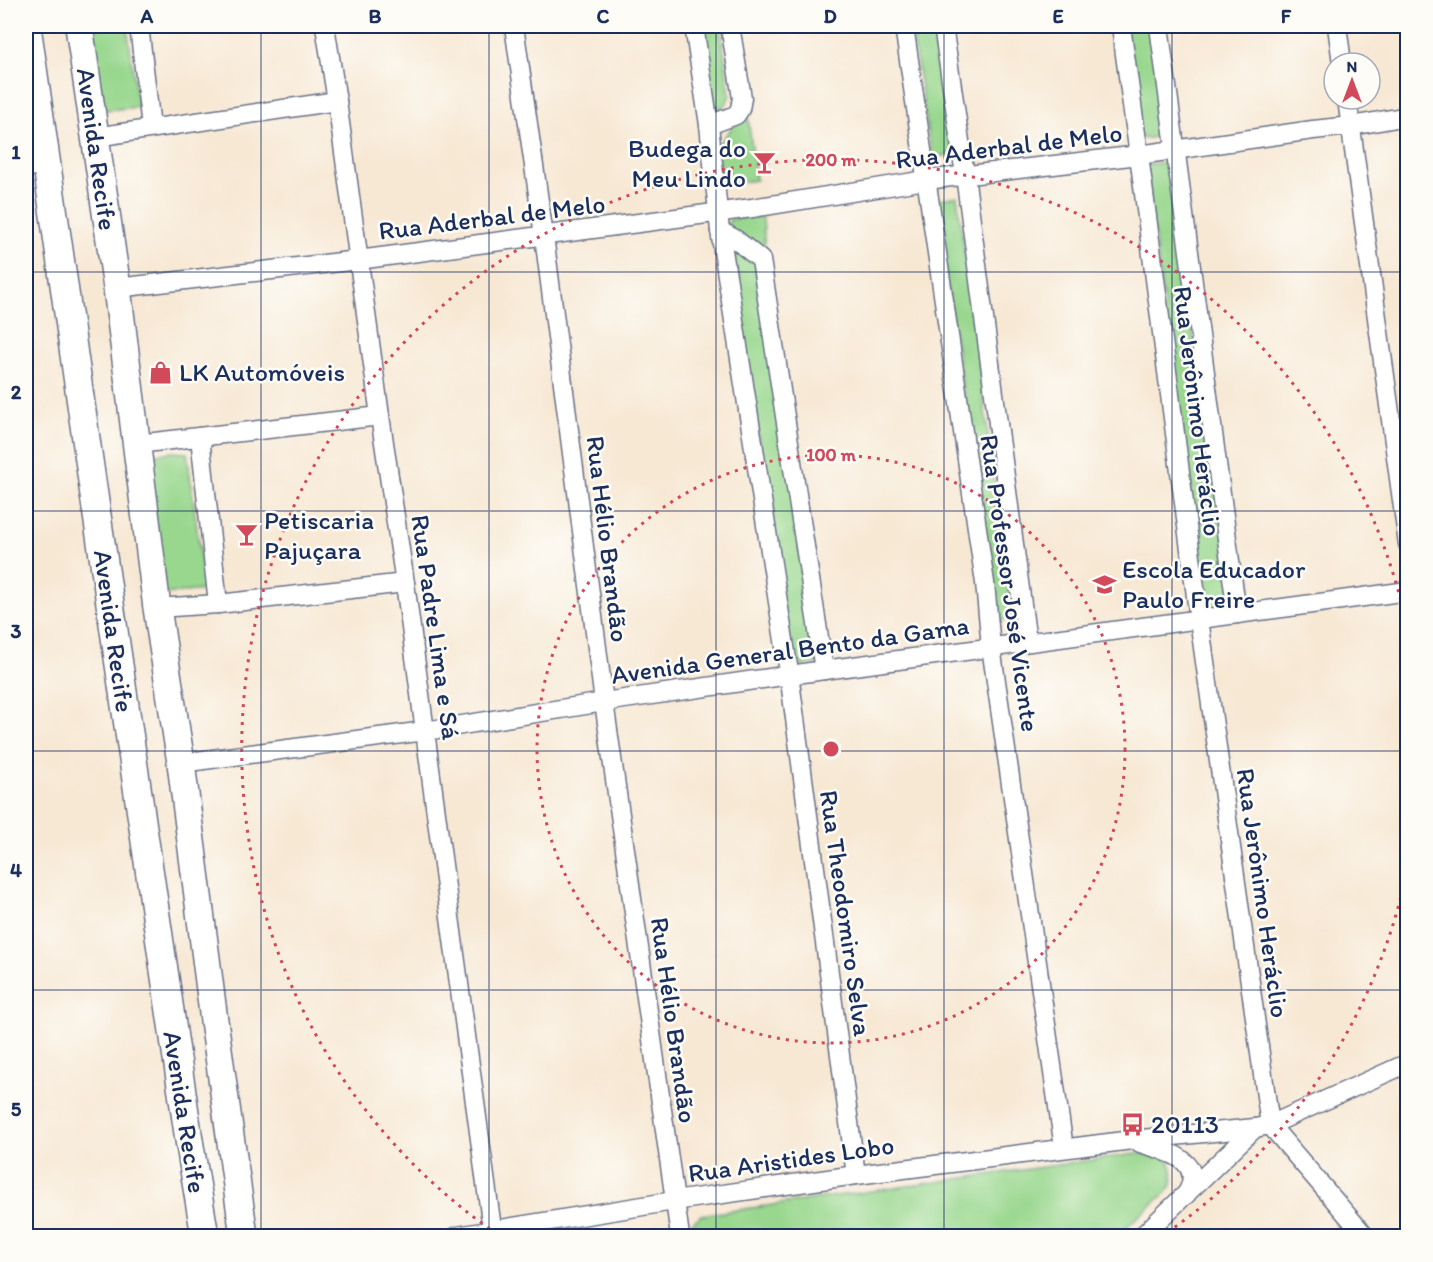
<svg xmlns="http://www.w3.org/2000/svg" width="1433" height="1262" font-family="Itim,sans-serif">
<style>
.green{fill:#98d78d;stroke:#5a8376;stroke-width:1.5}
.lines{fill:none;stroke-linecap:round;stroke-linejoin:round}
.minor-casing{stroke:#687087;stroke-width:21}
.primary-casing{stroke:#687087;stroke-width:30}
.minor{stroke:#fff;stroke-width:18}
.primary{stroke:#fff;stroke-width:27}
.grid{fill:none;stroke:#1b2f5e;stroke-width:1.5;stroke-opacity:0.55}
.ring{fill:none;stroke:#d1495b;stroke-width:3;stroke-dasharray:3 6}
.labels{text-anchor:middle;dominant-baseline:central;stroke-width:5;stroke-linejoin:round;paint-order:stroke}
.street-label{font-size:26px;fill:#1b2f5e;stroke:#fdfcf7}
.poi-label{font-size:26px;fill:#1b2f5e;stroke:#fdfcf7;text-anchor:start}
.centre{fill:#d1495b;stroke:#fdfcf7;stroke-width:3}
.ring-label{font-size:18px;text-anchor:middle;font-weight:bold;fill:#d1495b;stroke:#fdfcf7;stroke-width:5;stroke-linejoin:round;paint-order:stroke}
.neatline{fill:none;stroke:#1b2f5e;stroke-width:2}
.grid-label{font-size:20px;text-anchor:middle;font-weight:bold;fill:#1b2f5e}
</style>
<rect width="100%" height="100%" fill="#fdfcf7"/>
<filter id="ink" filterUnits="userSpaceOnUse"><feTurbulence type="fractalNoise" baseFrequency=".0167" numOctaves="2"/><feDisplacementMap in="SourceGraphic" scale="12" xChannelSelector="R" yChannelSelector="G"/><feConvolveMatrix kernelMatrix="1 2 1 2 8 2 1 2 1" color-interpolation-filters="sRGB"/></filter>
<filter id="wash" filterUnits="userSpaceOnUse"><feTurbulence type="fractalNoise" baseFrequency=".008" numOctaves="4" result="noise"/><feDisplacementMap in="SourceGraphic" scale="24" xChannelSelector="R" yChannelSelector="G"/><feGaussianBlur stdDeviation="1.35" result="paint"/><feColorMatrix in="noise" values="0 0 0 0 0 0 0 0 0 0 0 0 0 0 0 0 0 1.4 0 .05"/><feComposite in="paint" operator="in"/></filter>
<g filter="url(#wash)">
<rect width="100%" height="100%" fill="#f7e8d4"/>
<!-- green -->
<g class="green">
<path d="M85,26h42l11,81 -32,3 -10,-4z"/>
<path d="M696,26h24l10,69 -4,9 -6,5 -8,-4z"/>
<path d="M911,26h24l19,125 -10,5 -12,1z"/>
<path d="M1122,26h29l14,106 -14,6h-13z"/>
<path d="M747,109l9,71 -30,5 -7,-1 -2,-38z"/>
<path d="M1167,162l68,447 -29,5 -61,-449z"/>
<path d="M957,196l55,422 -14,3 -64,-421z"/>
<path d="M763,217l2,39 -37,-28v-5l3,-4z"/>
<path d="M729,239l30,23 61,401 -28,4z"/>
<path d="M172,452l15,1 18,137 -41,4 -19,-138z"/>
<path d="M1135,1154c8,0 18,-1 25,1 14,5 14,21 11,33l-55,48h-431l3,-10 14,-11z"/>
</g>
</g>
<g filter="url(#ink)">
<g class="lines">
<defs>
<g id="minor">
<path d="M139,26l12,101"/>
<path d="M325,26l12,75 43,315 25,167 88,653"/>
<path d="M514,26l30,210 60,466 76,534"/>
<path d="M694,26l15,99 11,106 68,435 68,509"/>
<path d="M904,26l81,557 6,64 73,501"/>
<path d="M943,26l22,149 62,467"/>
<path d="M1121,26l18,129 60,464 71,506"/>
<path d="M1159,26l78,588"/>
<path d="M1337,26l5,37"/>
<path d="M1347,99l61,445"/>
<path d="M709,125l27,-10 4,-6 2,-11 -12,-72"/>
<path d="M95,137l242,-36"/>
<path d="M26,167l21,-2"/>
<path d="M720,231l15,8 26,21 63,410"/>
<path d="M117,288l241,-28 394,-52 174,-28 213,-25 174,-25 38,-4 57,-10"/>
<path d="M200,437l18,167"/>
<path d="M137,444l243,-28"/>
<path d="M157,608l61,-4 187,-21"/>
<path d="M181,763l244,-32 179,-29 220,-32 584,-79"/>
<path d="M1270,1125l95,111"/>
<path d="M1140,1143c25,8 67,16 46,52"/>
<path d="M457,1236l217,-35 182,-26 276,-35 123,-12 15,-3 138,-62"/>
<path d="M1142,1236l113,-108"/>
</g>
<g id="primary">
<path d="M27,26l66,462 96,652 16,96"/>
<path d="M79,26l38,262 40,320 24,155 32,250 31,223"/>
</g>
</defs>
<!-- minor casing -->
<use href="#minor" class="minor-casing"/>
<!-- primary casing -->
<use href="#primary" class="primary-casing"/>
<!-- minor -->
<use href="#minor" class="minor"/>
<!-- primary -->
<use href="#primary" class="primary"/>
</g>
</g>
<!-- grid -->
<path class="grid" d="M261,26v1210M489,26v1210M716,26v1210M944,26v1210M1172,26v1210M26,272h1382M26,511h1382M26,751h1382M26,990h1382"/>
<!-- distance rings -->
<g class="ring">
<circle cx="831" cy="749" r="294"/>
<path d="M1407 871A589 589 0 0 1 1165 1234M497 1234A589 589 0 1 1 1407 627"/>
</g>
<!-- icons -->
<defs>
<symbol id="bar-bare" viewBox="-9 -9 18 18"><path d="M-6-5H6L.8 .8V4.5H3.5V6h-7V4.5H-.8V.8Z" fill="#d1495b" stroke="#fdfcf7" stroke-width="2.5" paint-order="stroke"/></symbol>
<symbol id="shop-bare" viewBox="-9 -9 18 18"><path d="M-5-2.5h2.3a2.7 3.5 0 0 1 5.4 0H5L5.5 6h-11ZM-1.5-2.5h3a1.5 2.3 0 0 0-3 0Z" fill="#d1495b" stroke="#fdfcf7" stroke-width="2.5" paint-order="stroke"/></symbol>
<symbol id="school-bare" viewBox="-9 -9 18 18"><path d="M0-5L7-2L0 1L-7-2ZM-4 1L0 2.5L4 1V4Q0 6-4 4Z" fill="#d1495b" stroke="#fdfcf7" stroke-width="2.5" paint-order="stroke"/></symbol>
<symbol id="bus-bare" viewBox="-9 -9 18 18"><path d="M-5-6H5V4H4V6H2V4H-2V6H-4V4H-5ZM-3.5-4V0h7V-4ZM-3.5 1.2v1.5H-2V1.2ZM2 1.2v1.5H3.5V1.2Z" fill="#d1495b" stroke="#fdfcf7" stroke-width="2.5" paint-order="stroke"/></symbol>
</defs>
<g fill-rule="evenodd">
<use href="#bar-bare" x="748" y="146" width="33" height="33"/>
<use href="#shop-bare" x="144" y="356" width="33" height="33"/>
<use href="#bar-bare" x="230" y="518" width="33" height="33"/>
<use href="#school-bare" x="1088" y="568" width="33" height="33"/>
<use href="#bus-bare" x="1116" y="1108" width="33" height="33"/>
</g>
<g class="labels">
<!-- street labels -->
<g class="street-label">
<text transform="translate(1009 146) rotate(-7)">Rua Aderbal de Melo</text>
<text transform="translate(97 149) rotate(82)">Avenida Recife</text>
<text transform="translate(492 217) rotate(-7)">Rua Aderbal de Melo</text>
<text transform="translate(1198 411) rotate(83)">Rua Jerônimo Heráclio</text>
<text transform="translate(608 539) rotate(83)">Rua Hélio Brandão</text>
<text transform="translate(1010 583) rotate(82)">Rua Professor José Vicente</text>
<text transform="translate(436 627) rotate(82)">Rua Padre Lima e Sá</text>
<text transform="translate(114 631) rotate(82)">Avenida Recife</text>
<text transform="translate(790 650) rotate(-8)">Avenida General Bento da Gama</text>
<text transform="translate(1263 893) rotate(82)">Rua Jerônimo Heráclio</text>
<text transform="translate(846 913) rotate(82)">Rua Theodomiro Selva</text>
<text transform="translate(674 1020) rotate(82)">Rua Hélio Brandão</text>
<text transform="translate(185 1112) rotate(81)">Avenida Recife</text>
<text transform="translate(791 1159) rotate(-8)">Rua Aristides Lobo</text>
</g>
<!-- poi labels -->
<g class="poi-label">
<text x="746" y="148" text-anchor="end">Budega do<tspan x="746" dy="30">Meu Lindo</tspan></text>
<text x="179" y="372">LK Automóveis</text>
<text x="264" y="520">Petiscaria<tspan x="264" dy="30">Pajuçara</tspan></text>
<text x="1122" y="569">Escola Educador<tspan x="1122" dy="30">Paulo Freire</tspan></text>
<text x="1151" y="1124">20113</text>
</g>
</g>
<circle cx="831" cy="749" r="9" class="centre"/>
<g class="ring-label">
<text x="831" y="166">200 m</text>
<text x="831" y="461">100 m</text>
</g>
<!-- margin -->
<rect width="1433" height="1262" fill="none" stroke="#fdfcf7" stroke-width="66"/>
<!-- north arrow -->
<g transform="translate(1352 81)"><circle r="28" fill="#fdfcf7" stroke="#a3aaba" stroke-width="1.5"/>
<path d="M0-4.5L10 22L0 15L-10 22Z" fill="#d1495b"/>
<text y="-9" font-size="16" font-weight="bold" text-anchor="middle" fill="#1b2f5e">N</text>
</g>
<rect x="33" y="33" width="1367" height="1196" class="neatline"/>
<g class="grid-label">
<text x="147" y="23">A</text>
<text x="375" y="23">B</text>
<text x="603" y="23">C</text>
<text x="830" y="23">D</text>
<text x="1058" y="23">E</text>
<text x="1286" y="23">F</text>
<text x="16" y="159">1</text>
<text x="16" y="399">2</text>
<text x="16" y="638">3</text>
<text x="16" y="877">4</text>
<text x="16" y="1116">5</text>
</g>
</svg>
